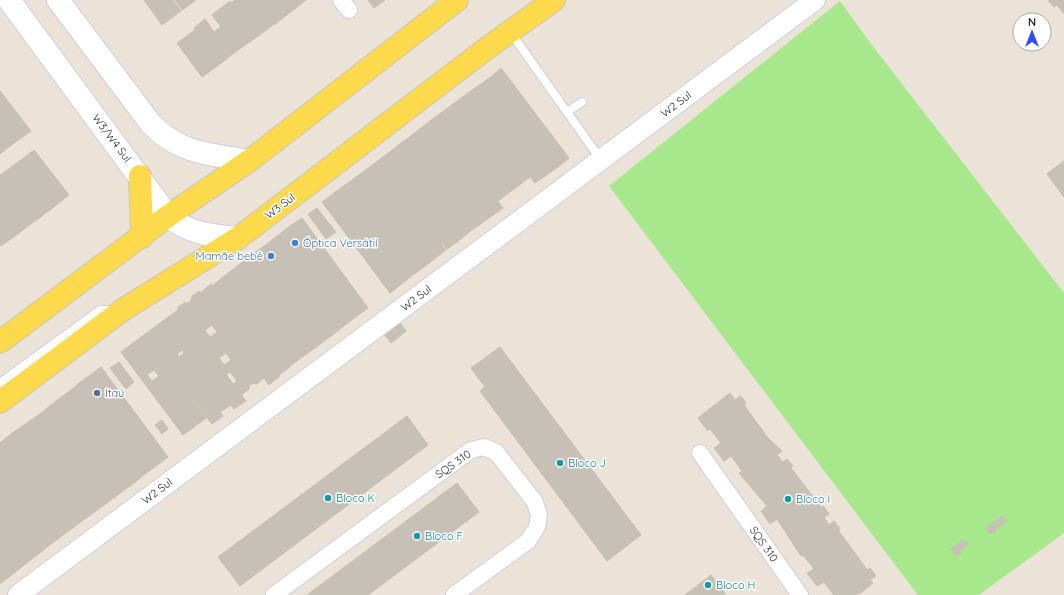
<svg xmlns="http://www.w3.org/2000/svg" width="1064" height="595" font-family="Quicksand,sans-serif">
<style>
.green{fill:#a8e88d}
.building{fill:#c6c0b7;stroke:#c6c0b1;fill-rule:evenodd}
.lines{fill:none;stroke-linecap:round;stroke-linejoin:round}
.service-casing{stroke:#cccfe2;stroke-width:10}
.minor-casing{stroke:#cccfe2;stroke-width:18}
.tertiary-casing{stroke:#cccfe2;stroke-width:22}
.secondary-casing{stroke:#cccfe2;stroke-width:24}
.primary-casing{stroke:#c7c7c7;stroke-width:24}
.service{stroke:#fff;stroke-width:8}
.minor{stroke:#fff;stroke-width:16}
.tertiary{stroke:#fff;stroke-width:20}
.secondary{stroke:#fff;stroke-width:22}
.primary{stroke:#fcda4b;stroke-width:22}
.shop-dot{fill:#3f7fe0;stroke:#fff;stroke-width:1.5}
.service-dot{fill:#5c6f8a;stroke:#fff;stroke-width:1.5}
.culture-dot{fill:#0f9aa8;stroke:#fff;stroke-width:1.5}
.labels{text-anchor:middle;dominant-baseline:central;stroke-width:3;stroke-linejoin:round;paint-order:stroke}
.street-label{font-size:11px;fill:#272727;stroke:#fff}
.shop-label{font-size:11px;fill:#366cbe;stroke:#fff;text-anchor:start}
.service-label{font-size:11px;fill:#4e5e75;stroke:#fff;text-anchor:start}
.culture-label{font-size:11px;fill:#0d838f;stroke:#fff;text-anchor:start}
</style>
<rect width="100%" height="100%" fill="#ebe3d7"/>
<!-- green -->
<path class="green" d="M840,1l31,43 193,249v240l-85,62h-61l-309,-409z"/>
<!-- building -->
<g class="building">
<path d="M144,0h29l8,11 -19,14z"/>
<path d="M175,0h8l5,6 -6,4z"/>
<path d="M183,0h13l-8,6z"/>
<path d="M235,0h21l18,24 -17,13 -26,-34z"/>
<path d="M256,0h28l8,11 -18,14z"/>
<path d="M284,0h22l-14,11z"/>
<path d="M368,0h17l-11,8z"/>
<path d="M1048,0h16v14l-7,-9 -3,2z"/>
<path d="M230,1l27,36 -19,13 -26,-35z"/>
<path d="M205,19l9,13 7,-5 17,23 -18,14 -26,-36z"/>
<path d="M195,30l25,34 -18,13 -25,-34z"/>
<path d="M501,68l68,90 -11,9 -66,-91z"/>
<path d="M492,76l66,91 -23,16 -67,-90z"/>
<path d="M0,91l31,40 -21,15 -10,-14z"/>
<path d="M468,93l62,84 -32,24 -64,-83z"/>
<path d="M434,118l69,90 -24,17 -67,-90z"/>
<path d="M0,132l10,14 -10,8z"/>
<path d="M412,135l67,90 -11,8 -67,-90z"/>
<path d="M401,143l67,90 -11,9 -66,-91z"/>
<path d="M34,150l35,45 -14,11 -34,-46z"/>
<path d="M391,151l66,91 -10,7 -5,-7 -2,1 -61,-83z"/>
<path d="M21,160l34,46 -13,10 -35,-46z"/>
<path d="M379,160l67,90 -22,17 -68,-90z"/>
<path d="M1064,161v36l-17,-23z"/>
<path d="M7,170l35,46 -14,10 -28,-37v-14z"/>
<path d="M356,177l68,90 -11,8 -68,-90z"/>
<path d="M345,185l68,90 -23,18 -68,-91z"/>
<path d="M0,189l28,37 -13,10 -15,-19z"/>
<path d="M317,208l19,24 -10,7 -18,-25z"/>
<path d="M0,217l15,19 -14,10 -1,-2z"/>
<path d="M302,218l66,90 -11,8 -67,-90z"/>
<path d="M290,226l67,90 -22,17 -67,-90z"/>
<path d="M268,243l67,90 -23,17 -67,-90z"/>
<path d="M245,260l67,90 -22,16 -67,-89z"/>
<path d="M223,277l67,90 -11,8 -67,-89z"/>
<path d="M211,284l69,92 -11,9 -69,-92z"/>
<path d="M199,291l65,87 -7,6 -4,-1 -4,3v3l-8,6 -8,-11 4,-3 -7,-9 -4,3 -49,-67 7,-5h4l3,-2 1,-5zM212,325l5,7 -7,5 -5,-7zM226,353l5,7 -7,5 -5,-7z"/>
<path d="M178,310l68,91 -12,8 -67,-91z"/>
<path d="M167,318l64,87 -11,7 -41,-55 5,-4 -2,-3 -5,4 -21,-28z"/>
<path d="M400,323l6,8 -15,12 -6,-8z"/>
<path d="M156,326l67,90 -11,8 -68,-89z"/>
<path d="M144,335l62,83 -23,17 -62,-83zM154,370l5,6 -7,5 -5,-6z"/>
<path d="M500,347l141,188 -34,26 -127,-170 5,-4 -14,-19z"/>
<path d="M119,362l15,20 -8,7 -16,-21z"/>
<path d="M101,367l67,90 -23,17 -67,-90z"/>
<path d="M78,384l67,90 -11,9 -67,-90z"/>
<path d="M67,393l67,90 -11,8 -67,-90z"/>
<path d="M730,393l5,7 6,-4 5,7 -2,2 24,33 14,13 -5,4 6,7 4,-3 6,7 -2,2 30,39 2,-1 6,8 -5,3 5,8 5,-4 6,8 -2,1 22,30 7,10 3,-2 6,8 -6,4 3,3 -11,9 -7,3h-21l-10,-13 -7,4 -10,-13 7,-4 -11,-14 -2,1 -24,-37 -7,5 -9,-13 6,-5 -28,-33 3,-2 -11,-15 -7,5 -10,-13 7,-5 -11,-14 -2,2 -10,-13z"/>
<path d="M56,401l67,90 -12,9 -66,-90z"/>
<path d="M45,410l66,90 -11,8 -66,-90z"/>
<path d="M407,416l21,29 -188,141 -22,-29z"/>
<path d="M34,418l66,90 -22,16 -67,-90z"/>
<path d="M162,420l6,9 -6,5 -7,-9z"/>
<path d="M11,434l67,90 -23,17 -55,-73v-25z"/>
<path d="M0,468l55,73 -22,17 -33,-44z"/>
<path d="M457,483l22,29 -111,83h-61z"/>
<path d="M0,514l33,44 -33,26z"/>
<path d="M1003,516l3,5 -11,9 1,1 -2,2 -1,-2 -3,3 -4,-6z"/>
<path d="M963,540l5,4 -9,8 2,1 -6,2 -4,-6z"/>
<path d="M711,575l15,20h-41z"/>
</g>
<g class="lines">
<defs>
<g id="service">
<path d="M511,33l90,127"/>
<path d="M567,112l15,-10"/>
<path d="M0,383l100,-73h13"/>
</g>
<g id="minor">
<path d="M341,0l8,10"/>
<path d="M700,453l100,142"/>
<path d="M274,595l197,-145 13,-3 12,5 39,50 4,13 -2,12 -9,14 -74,54"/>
</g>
<path id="tertiary" d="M18,595l797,-595"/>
<g id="secondary">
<path d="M9,0l159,216c21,18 45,20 70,22"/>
<path d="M58,0l93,124c29,30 59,30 98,37"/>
</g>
<g id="primary">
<path d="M140,176l2,61"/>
<path d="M0,342l168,-126 81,-55 208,-161"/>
<path d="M0,402l124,-93 114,-71 249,-190 67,-48"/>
</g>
</defs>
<!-- service casing -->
<use href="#service" class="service-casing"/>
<!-- minor casing -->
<use href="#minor" class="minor-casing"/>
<!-- tertiary casing -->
<use href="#tertiary" class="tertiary-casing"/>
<!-- secondary casing -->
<use href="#secondary" class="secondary-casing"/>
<!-- primary casing -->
<use href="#primary" class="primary-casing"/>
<!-- service -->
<use href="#service" class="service"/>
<!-- minor -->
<use href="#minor" class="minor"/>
<!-- tertiary -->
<use href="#tertiary" class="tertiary"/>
<!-- secondary -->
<use href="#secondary" class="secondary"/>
<!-- primary -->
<use href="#primary" class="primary"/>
</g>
<!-- markers -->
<g class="shop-dot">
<circle cx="295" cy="243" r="4"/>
<circle cx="271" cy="256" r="4"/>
</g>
<circle class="service-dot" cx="97" cy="393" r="4"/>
<g class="culture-dot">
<circle cx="560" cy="463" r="4"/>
<circle cx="328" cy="498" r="4"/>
<circle cx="788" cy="499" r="4"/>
<circle cx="417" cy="536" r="4"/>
<circle cx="708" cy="585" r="4"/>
</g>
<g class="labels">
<!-- street labels -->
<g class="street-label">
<text transform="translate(676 104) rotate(-37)">W2 Sul</text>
<text transform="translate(112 138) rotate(53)">W3/W4 Sul</text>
<text transform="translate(280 206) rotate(-37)">W3 Sul</text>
<text transform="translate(416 298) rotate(-37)">W2 Sul</text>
<text transform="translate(453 464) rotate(-35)">SQS 310</text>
<text transform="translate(157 491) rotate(-37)">W2 Sul</text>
<text transform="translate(764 544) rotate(55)">SQS 310</text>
</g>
<!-- shop labels -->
<g class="shop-label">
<text x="303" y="243">Óptica Versátil</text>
<text x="263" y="256" text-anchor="end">Mamãe bebê</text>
</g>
<!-- service labels -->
<g class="service-label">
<text x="105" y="393">Itaú</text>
</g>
<!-- culture labels -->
<g class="culture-label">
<text x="568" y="463">Bloco J</text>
<text x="336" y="498">Bloco K</text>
<text x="796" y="499">Bloco I</text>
<text x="425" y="536">Bloco F</text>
<text x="716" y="585">Bloco H</text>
</g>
</g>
<!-- north arrow -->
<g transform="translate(1032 32)"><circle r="19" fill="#ffffff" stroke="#a9a9a9"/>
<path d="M0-3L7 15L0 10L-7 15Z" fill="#304eff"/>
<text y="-6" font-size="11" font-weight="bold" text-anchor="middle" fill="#272727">N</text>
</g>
</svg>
